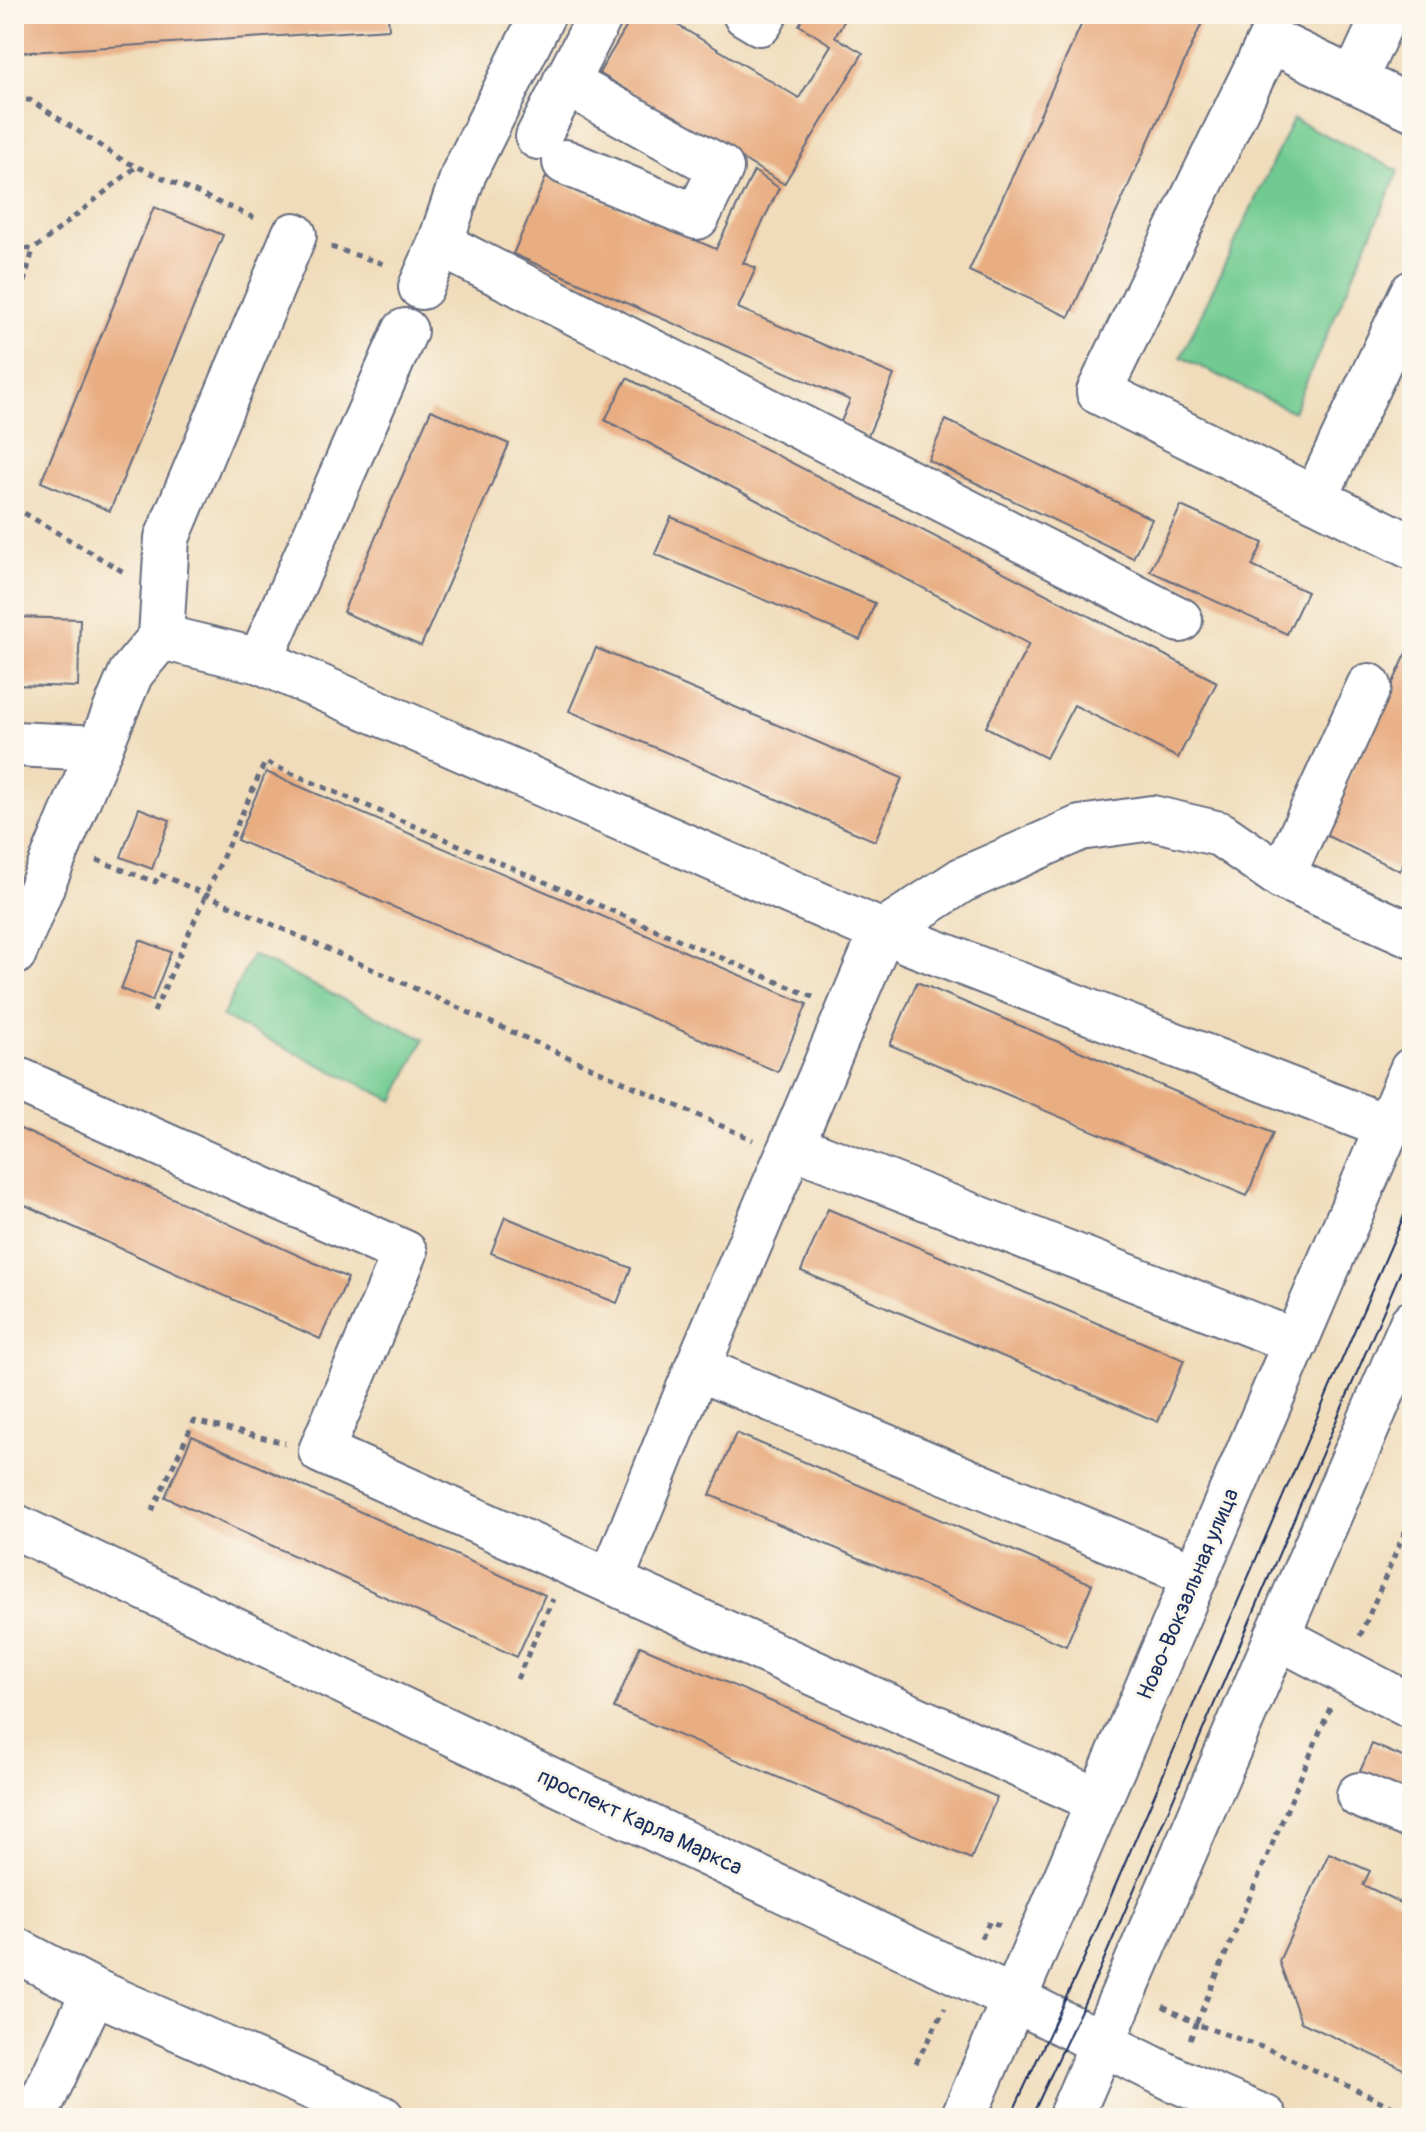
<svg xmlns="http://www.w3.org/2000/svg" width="1426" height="2132" font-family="Pangolin,sans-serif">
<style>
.green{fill:#71cb91;stroke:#467d78;stroke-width:2}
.building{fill:#e9ad82}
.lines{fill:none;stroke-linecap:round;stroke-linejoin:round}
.minor-casing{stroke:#666c7e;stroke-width:48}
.major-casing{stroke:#666c7e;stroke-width:48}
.path{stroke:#666c7e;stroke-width:5;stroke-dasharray:6 6;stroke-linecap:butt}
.minor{stroke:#fff;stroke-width:44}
.major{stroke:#fff;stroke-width:44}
.tram{stroke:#1b2f5e;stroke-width:2}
.labels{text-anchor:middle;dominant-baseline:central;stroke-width:6;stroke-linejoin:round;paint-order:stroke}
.street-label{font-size:22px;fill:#1b2f5e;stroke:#fbf7ec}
</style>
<rect width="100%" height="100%" fill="#fbf7ec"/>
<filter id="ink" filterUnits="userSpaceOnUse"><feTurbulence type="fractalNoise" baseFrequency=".0125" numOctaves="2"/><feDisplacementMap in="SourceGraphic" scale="16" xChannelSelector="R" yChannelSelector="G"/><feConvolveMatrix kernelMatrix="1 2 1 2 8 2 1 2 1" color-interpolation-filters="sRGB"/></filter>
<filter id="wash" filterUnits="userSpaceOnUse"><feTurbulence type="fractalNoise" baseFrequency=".006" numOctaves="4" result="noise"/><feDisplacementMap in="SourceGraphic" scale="32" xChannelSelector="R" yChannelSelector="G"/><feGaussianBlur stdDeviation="1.8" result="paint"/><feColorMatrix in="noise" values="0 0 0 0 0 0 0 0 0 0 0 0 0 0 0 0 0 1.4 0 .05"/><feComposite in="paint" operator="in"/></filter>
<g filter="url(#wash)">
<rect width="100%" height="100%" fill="#f0dcba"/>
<!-- green -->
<g class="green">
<path d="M1293,119l106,52 -106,241 -112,-55z"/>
<path d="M252,955l172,84 -30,62 -172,-84z"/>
</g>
<g id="blocks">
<!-- building -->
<g class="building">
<path d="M14,14h374l1,15 -375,24z"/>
<path d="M634,14h25l140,84 32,-53 -32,-20 7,-11h42l-13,23 28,16 -79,131 -185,-111z"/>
<path d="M1086,14h120l-137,303 -100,-46z"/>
<path d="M754,171l25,17 -36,75 13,5 -18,40 156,67 -26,61 -28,-12 10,-24 -337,-146 33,-77 170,72z"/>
<path d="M154,207l69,28 -113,276 -69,-29z"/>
<path d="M627,378l590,304 -39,76 -104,-53 -28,53 -60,-31 43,-83 -424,-224z"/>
<path d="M431,410l78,34 -88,202 -78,-34z"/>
<path d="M946,420l206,99 -19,39 -205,-98z"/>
<path d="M1181,506l82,37 -11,23 55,26 -20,42 -137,-63z"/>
<path d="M671,517l204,86 -15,37 -205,-86z"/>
<path d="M14,617l66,2 -2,68 -64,-2z"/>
<path d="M596,648l306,130 -27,63 -306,-130z"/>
<path d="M1409,648l3,2v195l-12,26 -77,-37z"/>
<path d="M266,772l541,232 -29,68 -541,-232z"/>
<path d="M139,808l31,12 -18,49 -31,-12z"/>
<path d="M140,940l31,12 -19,49 -31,-12z"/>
<path d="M917,982l356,151 -26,63 -357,-151z"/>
<path d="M14,1126l334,152 -28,61 -306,-139z"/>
<path d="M828,1209l356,151 -26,62 -357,-151z"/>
<path d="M505,1217l126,51 -14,35 -126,-50z"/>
<path d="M736,1433l356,151 -26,62 -356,-151z"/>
<path d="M192,1436l353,159 -28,62 -352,-160z"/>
<path d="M640,1646l357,151 -26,62 -357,-151z"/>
<path d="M1372,1744l40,17v16l-8,18 -46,-19z"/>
<path d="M1329,1853l41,18 -7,14 49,23v165l-111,-51 -22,-61z"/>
</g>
</g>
</g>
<g filter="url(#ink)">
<use href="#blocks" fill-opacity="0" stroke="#666c7e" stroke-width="2"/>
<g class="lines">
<defs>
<g id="minor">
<path d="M543,14l-79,159 -24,71 740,376"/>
<path d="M745,14l15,9 5,-9"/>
<path d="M1354,81l31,-67"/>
<path d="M1412,108l-142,-68 -171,352 313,155"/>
<path d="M538,137l63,-123"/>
<path d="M565,162l132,55 24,-49 -156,-86"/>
<path d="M421,287l19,-43"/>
<path d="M1315,499l97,-206"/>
<path d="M161,637l99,24 622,271"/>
<path d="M260,661l145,-330"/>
<path d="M14,744l86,4"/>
<path d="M1282,877l87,-191"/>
<path d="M909,942l478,185"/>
<path d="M14,953l117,-280 30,-36 6,-99 127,-303"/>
<path d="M14,1078l391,175 -84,198 778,350"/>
<path d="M793,1146l503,196"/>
<path d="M697,1368l499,208"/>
<path d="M14,1526l1000,473 162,81 89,38"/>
<path d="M611,1581l86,-213 185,-436 80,-52 118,-52 72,-10 68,16 62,43 130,58"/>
<path d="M1277,1636l135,71"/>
<path d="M1359,1795l53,22"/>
<path d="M14,1949l80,42 288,127"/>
<path d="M34,2118l60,-127"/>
</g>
<g id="major">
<path d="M963,2118l449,-1048"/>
<path d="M1070,2118l342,-795"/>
</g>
</defs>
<!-- minor casing -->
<use href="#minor" class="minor-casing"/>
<!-- major casing -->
<use href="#major" class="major-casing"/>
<!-- path -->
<g class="path">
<path d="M14,100h16l94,61 135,59"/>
<path d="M14,245l19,5 103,-83"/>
<path d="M331,247l56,18"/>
<path d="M14,317l19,-67"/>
<path d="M14,507l113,67"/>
<path d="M97,860l58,22 5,-8 593,266"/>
<path d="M154,1012l111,-250 548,235"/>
<path d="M152,1511l42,-90 91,22"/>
<path d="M1360,1636l52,-121"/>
<path d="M517,1679l36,-80"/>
<path d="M1330,1708l-134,316 80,28 136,64"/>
<path d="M981,1938l9,-17 13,6"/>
<path d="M1163,2006l33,18 -7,19"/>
<path d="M916,2063l29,-55"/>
</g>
<!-- minor -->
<use href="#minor" class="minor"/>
<!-- major -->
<use href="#major" class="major"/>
<!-- tram -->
<g class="tram">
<path d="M1010,2118l72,-155 330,-766"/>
<path d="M1031,2118l68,-147 313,-726"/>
</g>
</g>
</g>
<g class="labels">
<!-- street labels -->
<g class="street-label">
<text transform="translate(1188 1594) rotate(-67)">Ново-Вокзальная улица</text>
<text transform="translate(640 1822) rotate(25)">проспект Карла Маркса</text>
</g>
</g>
<!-- margin -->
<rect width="1426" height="2132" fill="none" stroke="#fbf7ec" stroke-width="48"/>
</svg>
